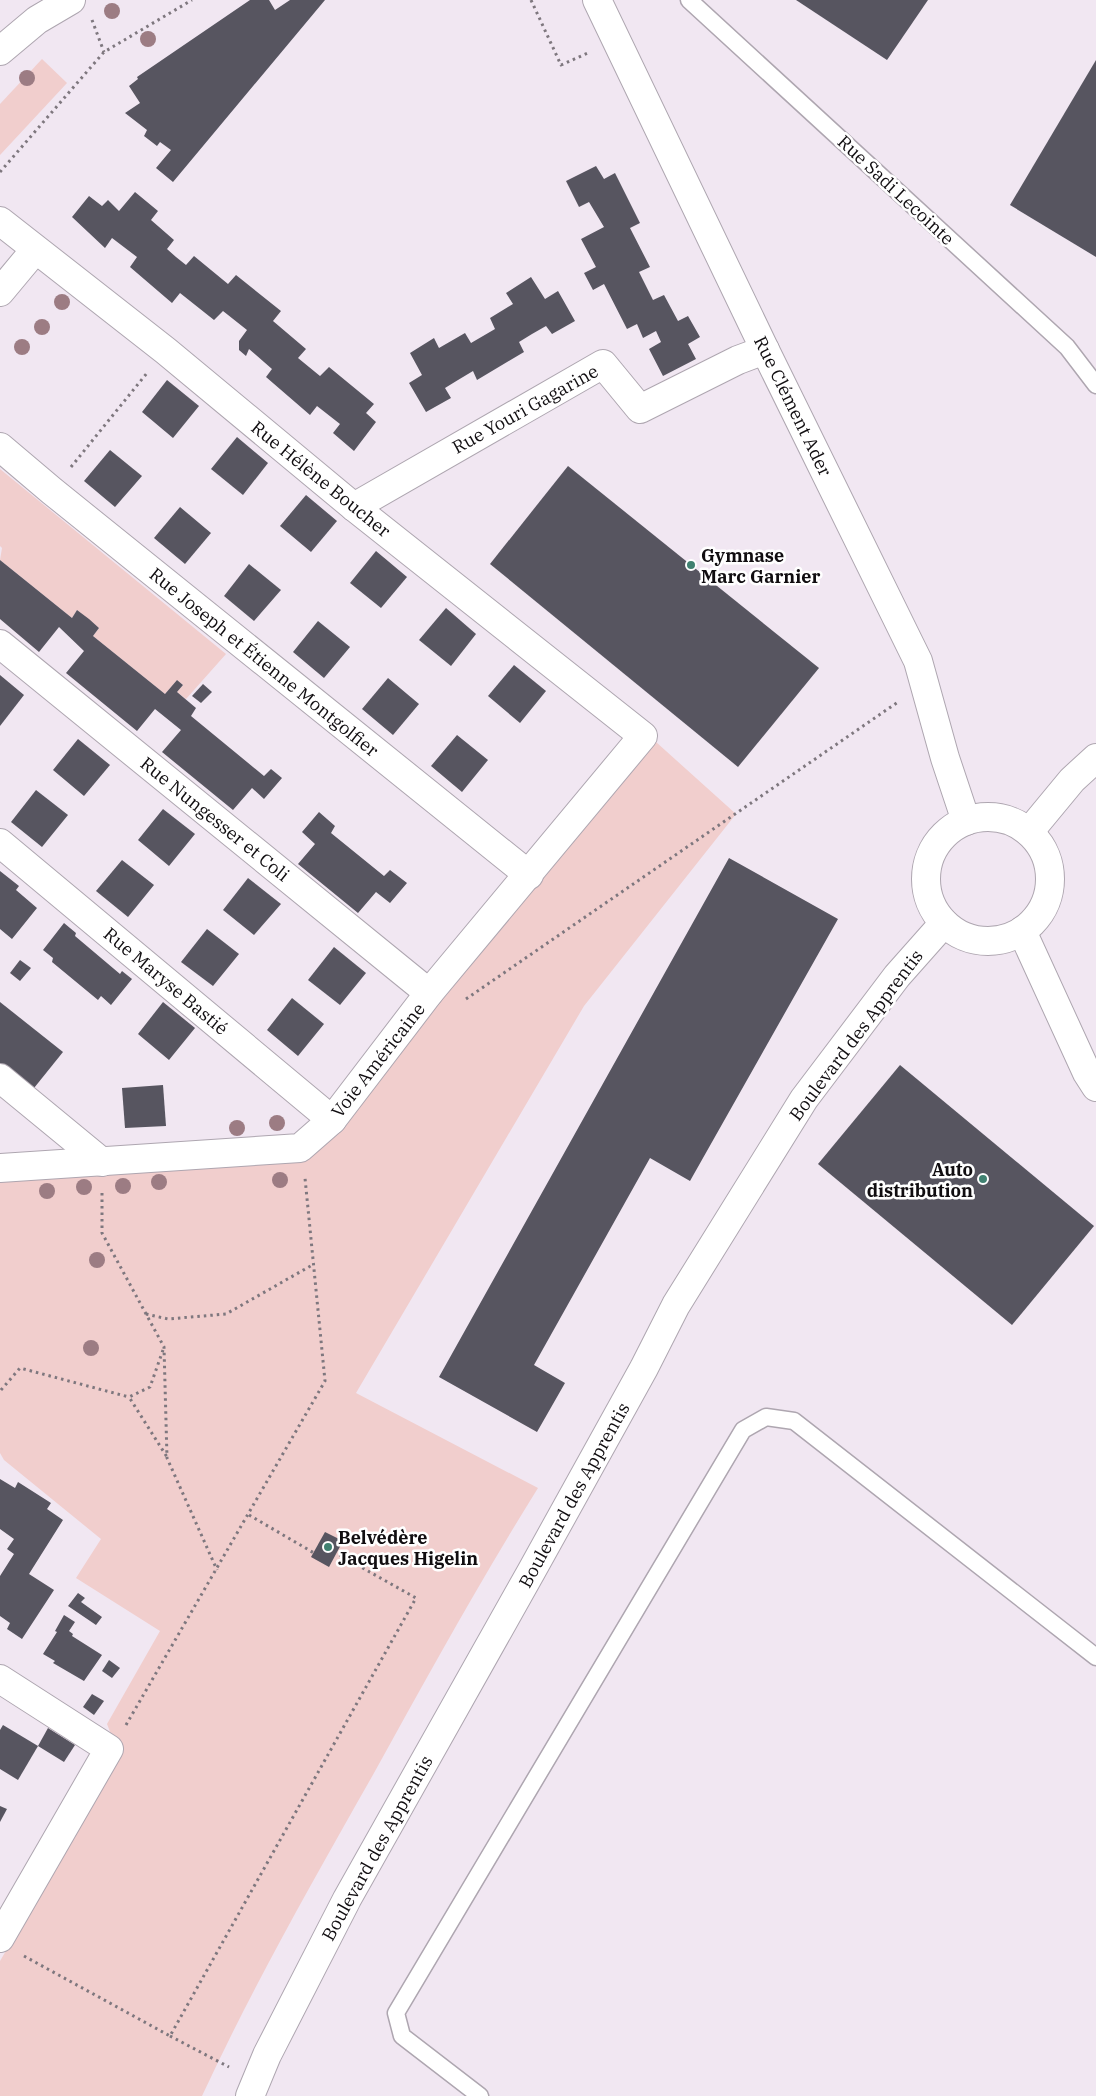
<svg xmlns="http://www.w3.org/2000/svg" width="1096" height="2096" font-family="'IBM Plex Serif',serif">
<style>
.green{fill:#f1cecd}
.building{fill:#575560}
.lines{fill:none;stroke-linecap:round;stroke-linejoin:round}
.service-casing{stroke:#aea6b0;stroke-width:19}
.minor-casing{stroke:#aea6b0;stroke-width:30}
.secondary-casing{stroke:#aea6b0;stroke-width:30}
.path{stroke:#7e777e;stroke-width:3;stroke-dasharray:2.5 4;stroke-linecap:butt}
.service{stroke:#fff;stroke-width:16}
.minor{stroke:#fff;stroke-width:28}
.secondary{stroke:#fff;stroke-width:28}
.tree{fill:#9c7c83}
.poi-dot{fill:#408171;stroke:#fff;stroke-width:2}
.labels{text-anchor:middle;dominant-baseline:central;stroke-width:5;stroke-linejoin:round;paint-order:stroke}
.street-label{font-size:18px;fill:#100d10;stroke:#fff}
.poi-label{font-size:18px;font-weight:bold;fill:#100d10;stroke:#fff;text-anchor:start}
</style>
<rect width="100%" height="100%" fill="#f1e7f2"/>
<!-- green -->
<g class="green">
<path d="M42,59l25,24 -67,72v-51z"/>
<path d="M0,469l226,185 -40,45 -9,-7 6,-7 -6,-5 -12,14 -72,-58 6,-8 -22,-18 -5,8 -72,-58 2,-12 -2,-2z"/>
<path d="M656,742l80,72 -152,192 -228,387 182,95c-58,93 -111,189 -164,285 -60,106 -121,213 -172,323h-202v-135l120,-204 -13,-33 53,-93 -84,-53 25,-39 -97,-79 -4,-7v-277l302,-18 206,-238z"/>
</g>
<!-- building -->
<g class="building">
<path d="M250,0h19l6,10 15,-10h35l-152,182 -17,-14 15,-18 -11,-8 -3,4 -13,-10 3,-6 -22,-17 15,-10 -11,-17 9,-7 -1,-2z"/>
<path d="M796,0h132l-41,60z"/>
<path d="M1096,60v197l-86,-52z"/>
<path d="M596,166l8,13 11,-6 25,50 -10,5 20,39 -11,5 14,28 11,-5 14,26 10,-5 12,21 -12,7 8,15 -33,17 -14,-27 12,-7 -5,-11 -13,7 -6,-14 -10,5 -23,-45 -11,6 -9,-17 12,-6 -15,-28 23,-12 -15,-25 -10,5 -13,-26z"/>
<path d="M135,192l23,19 -7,9 23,20 -7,9 9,8 10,8 8,-9 34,28 8,-9 45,36 -8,10 33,28 -8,9 22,18 9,-9 45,37 -8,9 10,9 -22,29 -21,-18 7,-9 -23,-18 -7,9 -44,-38 6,-8 -23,-20 -3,7 -7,-6v-9l8,-11 -24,-19 -9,9 -34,-27 -8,10 -42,-36 7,-10 -25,-19 -7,10 -33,-31 17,-21 13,10 6,-6 11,11z"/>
<path d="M531,277l14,22 13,-8 17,30 -23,13 -6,-8 -14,8 -13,8 5,10 -47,28 -4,-9 -15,9 -13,8 6,10 -25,14 -17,-29 13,-8 -12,-22 24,-15 5,10 26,-15 6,10 24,-14 -5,-11 23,-14 -7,-11z"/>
<path d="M167,380l32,26 -26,32 -31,-26z"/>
<path d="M237,437l31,26 -25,32 -32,-26z"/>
<path d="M110,450l32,26 -27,31 -31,-26z"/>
<path d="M568,466l251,202 -81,99 -248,-203z"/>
<path d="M306,495l31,26 -26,31 -31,-26z"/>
<path d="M180,507l31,26 -26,31 -31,-26z"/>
<path d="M376,551l31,26 -26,31 -31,-25z"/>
<path d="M0,560l72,58 5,-8 12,9 10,9 -6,8 72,58 12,-14 6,5 -6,7 19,16 -5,8 73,60 7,-7 11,9 -18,21 -12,-11 -19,22 -71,-58 19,-22 -26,-21 -18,22 -71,-58 18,-22 -25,-24 -20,25 -39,-33z"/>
<path d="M249,564l32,26 -27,31 -30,-25z"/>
<path d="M446,608l30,26 -25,32 -32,-26z"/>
<path d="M318,621l32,26 -26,31 -31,-26z"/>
<path d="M514,665l32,26 -26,32 -32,-27z"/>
<path d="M0,675l24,20 -24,31z"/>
<path d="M388,678l31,26 -26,31 -31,-26z"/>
<path d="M203,684l9,8 -11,11 -9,-7z"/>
<path d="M457,735l31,25 -26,32 -31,-26z"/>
<path d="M78,739l32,26 -26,31 -31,-26z"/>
<path d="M36,790l32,25 -26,32 -31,-25z"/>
<path d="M163,809l32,25 -26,32 -31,-26z"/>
<path d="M319,812l16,14 -4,7 53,43 6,-6 17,13 -17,20 -14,-11 -18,21 -60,-49 17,-20 -13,-12z"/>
<path d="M729,858l109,61 -148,262 -40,-23 -116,207 31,18 -28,49 -98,-55z"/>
<path d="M122,860l32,25 -26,32 -32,-26z"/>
<path d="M0,871l19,15 -3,4 21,18 -25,31 -12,-10z"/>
<path d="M248,878l33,26 -27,31 -31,-25z"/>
<path d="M64,923l12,10 -1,3 45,38 2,-3 10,8 -21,26 -10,-9 -3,4 -46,-38 1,-4 -10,-8z"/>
<path d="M207,929l32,25 -26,32 -32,-24z"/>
<path d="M334,947l32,26 -26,32 -32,-25z"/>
<path d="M20,960l11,8 -11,13 -10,-8z"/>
<path d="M292,998l32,26 -26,32 -31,-26z"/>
<path d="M0,1002l63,50 -33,41 -30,-26z"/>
<path d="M163,1002l32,26 -26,32 -31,-26z"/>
<path d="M900,1065l194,161 -82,99 -194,-161z"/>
<path d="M163,1085l3,41 -41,2 -3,-40z"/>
<path d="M0,1479l15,9 3,-6 33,21 -4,6 16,11 -34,54 25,16 -32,49 -15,-10 3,-6 -10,-7v-40l14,-22 -7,-5 7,-10 -14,-10z"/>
<path d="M325,1532l18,9 -14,26 -18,-10z"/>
<path d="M78,1593l7,5 -4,4 21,15 -6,8 -28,-19z"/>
<path d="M64,1615l11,7 -6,9 4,3 -1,2 30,19 -18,26 -31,-18 2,-2 -12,-7 14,-22 -2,-1z"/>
<path d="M109,1660l11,8 -8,10 -10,-7z"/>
<path d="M92,1694l12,7 -10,14 -11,-8z"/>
<path d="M3,1725l35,21 -20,34 -18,-11v-39z"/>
<path d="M48,1728l27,17 -11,17 -26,-16z"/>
<path d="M0,1806l7,3 -7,13z"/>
</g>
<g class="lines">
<defs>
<g id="service">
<path d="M689,0l378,347 29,38"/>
<path d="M480,2096l-78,-60 -6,-23 347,-583 23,-13 28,4 302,236"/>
</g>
<g id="minor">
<path d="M597,0l168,350 153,311 27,97 21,63"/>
<path d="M0,51l37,-31 34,-20"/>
<path d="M0,221l166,130 188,156 289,229 -214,257 -97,127 -32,28 -300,20"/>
<path d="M0,292l35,-42"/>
<path d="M0,447l52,44 477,384"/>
<path d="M354,507l249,-143 37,45 98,-49 27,-10"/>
<path d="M0,644l429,349"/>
<path d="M0,843l332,277"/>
<path d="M1022,931l65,142 9,14"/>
<path d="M0,1078l102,84"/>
<path d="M0,1679l109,70 -109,189"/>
</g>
<g id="secondary">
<circle cx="988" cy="879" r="62"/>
<path d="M1029,832l43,-52 24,-22"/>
<path d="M250,2096l17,-41 80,-156 184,-327 113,-204 32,-63 128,-206 93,-123 47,-53"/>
</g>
</defs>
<!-- service casing -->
<use href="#service" class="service-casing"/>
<!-- minor casing -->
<use href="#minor" class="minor-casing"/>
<!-- secondary casing -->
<use href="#secondary" class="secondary-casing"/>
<!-- path -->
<g class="path">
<path d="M531,0l30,65 27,-12"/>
<path d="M92,20l12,32"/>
<path d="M0,172l104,-120 88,-52"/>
<path d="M71,467l76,-94"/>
<path d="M466,999l432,-297"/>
<path d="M102,1193v40l62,114 3,111 50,112"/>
<path d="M146,1314l22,5 58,-5 88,-50"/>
<path d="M163,1350l-13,37 -21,10 38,60"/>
<path d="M1,1390l19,-22 109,29"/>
<path d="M249,1515l65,38"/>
<path d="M126,1725l199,-344 -20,-203"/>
<path d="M24,1956l146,80 246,-438 -80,-45"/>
<path d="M170,2036l59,31"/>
</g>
<!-- service -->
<use href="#service" class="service"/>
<!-- minor -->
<use href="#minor" class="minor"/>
<!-- secondary -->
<use href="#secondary" class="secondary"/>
</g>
<!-- trees -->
<g class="tree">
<circle cx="112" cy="11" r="8"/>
<circle cx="148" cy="39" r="8"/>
<circle cx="27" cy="78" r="8"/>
<circle cx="62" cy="302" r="8"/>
<circle cx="42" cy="327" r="8"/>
<circle cx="22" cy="347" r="8"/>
<circle cx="277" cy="1123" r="8"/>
<circle cx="237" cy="1128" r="8"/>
<circle cx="280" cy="1180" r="8"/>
<circle cx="159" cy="1182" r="8"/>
<circle cx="123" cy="1186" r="8"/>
<circle cx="84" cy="1187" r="8"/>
<circle cx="47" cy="1191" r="8"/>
<circle cx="97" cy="1260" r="8"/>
<circle cx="91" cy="1348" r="8"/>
</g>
<!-- markers -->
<g class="poi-dot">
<circle cx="691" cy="565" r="5"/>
<circle cx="983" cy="1179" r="5"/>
<circle cx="328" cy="1547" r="5"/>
</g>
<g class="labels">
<!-- street labels -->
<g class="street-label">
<text transform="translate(896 190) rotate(43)">Rue Sadi Lecointe</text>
<text transform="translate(793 406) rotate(64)">Rue Clément Ader</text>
<text transform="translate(525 409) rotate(-29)">Rue Youri Gagarine</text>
<text transform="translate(321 479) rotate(39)">Rue Hélène Boucher</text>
<text transform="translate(264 662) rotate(39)">Rue Joseph et Étienne Montgolfier</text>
<text transform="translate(215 819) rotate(39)">Rue Nungesser et Coli</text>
<text transform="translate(166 981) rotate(40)">Rue Maryse Bastié</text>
<text transform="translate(856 1035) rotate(-53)">Boulevard des Apprentis</text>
<text transform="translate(378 1060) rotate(-52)">Voie Américaine</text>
<text transform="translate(574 1495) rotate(-61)">Boulevard des Apprentis</text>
<text transform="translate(377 1848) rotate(-61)">Boulevard des Apprentis</text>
</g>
<!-- poi labels -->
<g class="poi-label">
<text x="701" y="555">Gymnase<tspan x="701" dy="21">Marc Garnier</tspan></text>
<text x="973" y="1169" text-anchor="end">Auto<tspan x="973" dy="21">distribution</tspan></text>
<text x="338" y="1537">Belvédère<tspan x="338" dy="21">Jacques Higelin</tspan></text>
</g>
</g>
</svg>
